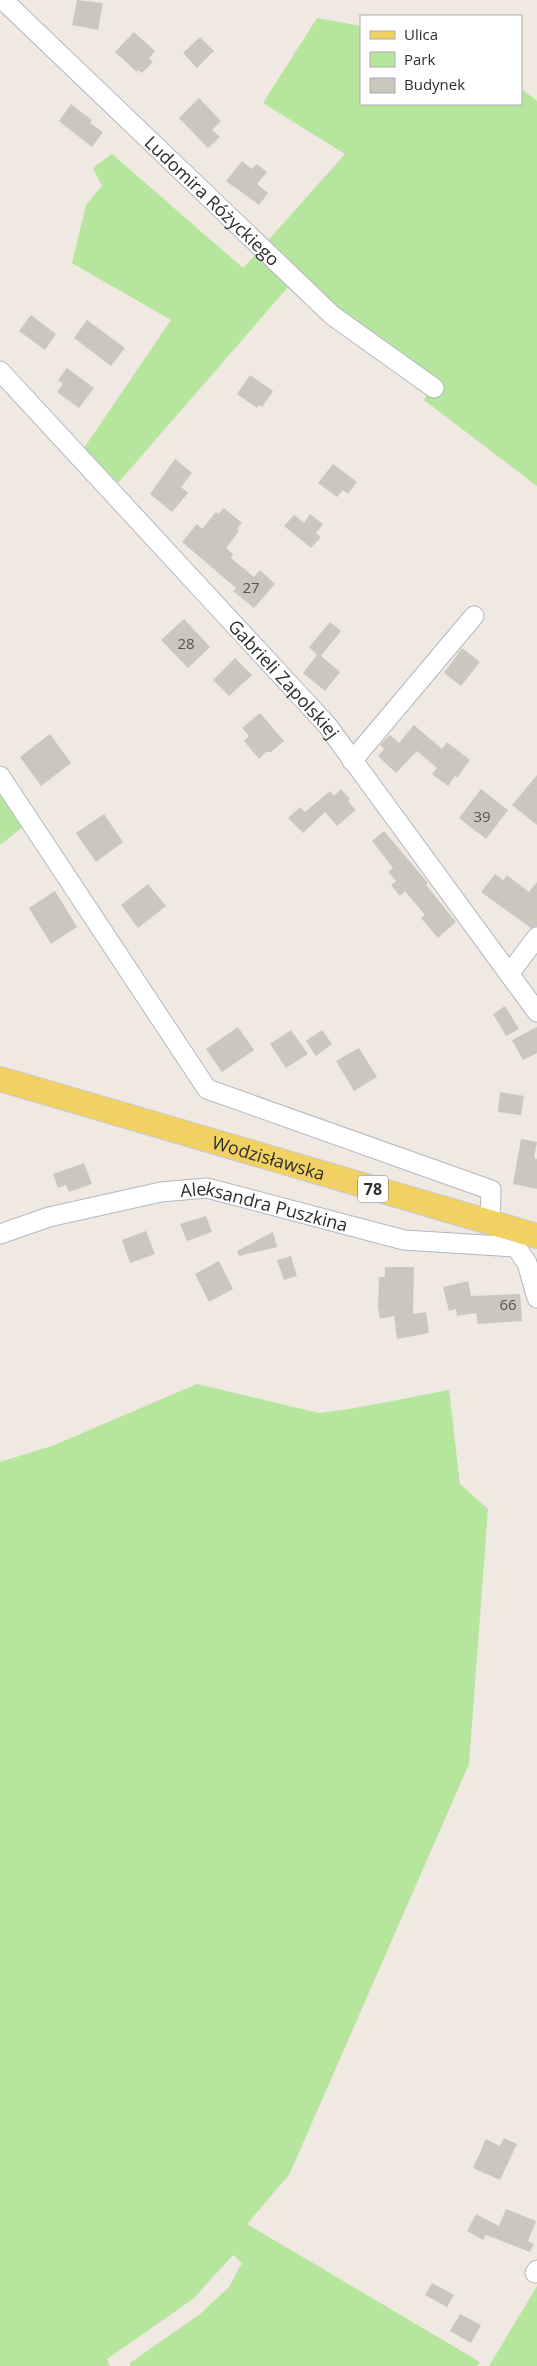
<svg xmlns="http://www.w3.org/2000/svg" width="537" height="2366" font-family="'Open Sans',sans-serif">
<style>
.green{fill:#b6e59e}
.building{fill:#cbc7bf}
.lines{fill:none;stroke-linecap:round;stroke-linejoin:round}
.minor-casing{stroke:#b4b7c1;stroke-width:21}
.major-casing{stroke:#c9c9c9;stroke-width:26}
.minor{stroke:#fff;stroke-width:19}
.major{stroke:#f2d163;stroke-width:24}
.labels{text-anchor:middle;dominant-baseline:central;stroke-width:4.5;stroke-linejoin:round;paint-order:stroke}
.number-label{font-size:15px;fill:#555452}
.shield{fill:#fff;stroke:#6d6d6d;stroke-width:1}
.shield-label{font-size:16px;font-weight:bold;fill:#2e2e2e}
.street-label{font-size:18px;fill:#2e2e2e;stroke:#fff}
</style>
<rect width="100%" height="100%" fill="#efe9e1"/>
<!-- green -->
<g class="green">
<path d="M317,18l44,8v78h160v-16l16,13v385l-113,-86 10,-19 -101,-70 -69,-66 81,-91 -82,-51z"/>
<path d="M112,154l131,114 13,-14 32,33 -170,196 -34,-35 87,-128 -99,-57 14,-58 16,-19 -9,-18z"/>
<path d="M0,795l24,31 -24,19z"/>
<path d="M197,1384l122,29 31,-4 99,-19 11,94 28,25 -19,255 -180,411 -42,49 233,138 -3,4h-347v-3l70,-49 29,-27 13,-24 -9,-8 -40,44 -86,60 3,7h-110v-904l52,-16z"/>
<path d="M537,2286v80h-48z"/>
</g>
<!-- building -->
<g class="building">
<path d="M77,0l26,3 -5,27 -26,-5z"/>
<path d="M134,32l21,19 -6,7 4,4 -11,11 -4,-3 -1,2 -22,-20z"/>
<path d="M200,37l14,14 -17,17 -14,-15z"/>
<path d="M199,98l22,23 -9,9 8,7 -12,11 -29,-30z"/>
<path d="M71,104l21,16 -2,3 13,9 -11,15 -33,-26z"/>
<path d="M242,161l10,8 5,-5 10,8 -10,12 11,9 -9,12 -33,-24z"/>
<path d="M31,315l25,19 -11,16 -26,-19z"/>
<path d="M87,320l38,28 -14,18 -37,-28z"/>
<path d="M67,368l27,20 -15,20 -22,-16 6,-8 -5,-4z"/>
<path d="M250,375l23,16 -11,16 -3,-2 -2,3 -20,-14z"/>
<path d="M175,459l17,14 -11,14 7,6 -16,19 -22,-18z"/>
<path d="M333,464l24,18 -9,12 -5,-4 -6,7 -19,-14z"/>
<path d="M224,508l18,15 -5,6 2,2 -13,17 7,6 -2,4 23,19 6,-7 15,14 -21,24 -21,-17 3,-3 -54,-46 15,-18 5,5 14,-17 2,2z"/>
<path d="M310,514l13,10 -7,9 5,4 -10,11 -27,-22 10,-11 10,8z"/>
<path d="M184,619l26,28 -22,21 -27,-28z"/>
<path d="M330,622l11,9 -20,25 19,16 -15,19 -22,-18 14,-18 -8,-8z"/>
<path d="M462,648l18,14 -19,24 -17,-13z"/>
<path d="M235,658l17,17 -23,21 -16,-16z"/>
<path d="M260,713l24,28 -13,11h-5l-7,7 -15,-18 5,-5 -7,-8z"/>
<path d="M414,725l28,24 5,-7 23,18 -13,18 -2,-2 -7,10 -16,-12 5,-6 -20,-17 -21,22 -18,-17 6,-7 -4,-4 10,-10 9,8z"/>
<path d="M50,734l21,29 -30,23 -21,-29z"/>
<path d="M537,775v50l-25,-20z"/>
<path d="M341,789l9,10 -2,2 8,9 -19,16 -12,-14 -22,21 -15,-15 12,-11 5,5 25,-21 4,5z"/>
<path d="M481,789l27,21 -22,29 -27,-21z"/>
<path d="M104,814l19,28 -27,20 -20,-29z"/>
<path d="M384,831l44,52 -2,2 30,37 -18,16 -17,-20 4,-3 -20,-24 -5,5 -9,-11 5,-4 -8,-9 5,-4 -21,-27z"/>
<path d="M495,874l8,6 4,-5 22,17 8,-10v44l-6,2 -50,-36z"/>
<path d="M148,884l18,22 -28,22 -17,-23z"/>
<path d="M55,891l22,36 -26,17 -22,-36z"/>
<path d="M505,1006l14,23 -13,7 -13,-22z"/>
<path d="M238,1027l16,23 -32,22 -16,-23z"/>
<path d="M537,1027v26l-14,7 -11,-20z"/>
<path d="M291,1030l17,24 -22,14 -16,-24z"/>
<path d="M322,1030l10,14 -16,12 -10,-15z"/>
<path d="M359,1048l18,29 -23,14 -18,-30z"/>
<path d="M500,1092l24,4 -3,19 -23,-3z"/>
<path d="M521,1139l16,3 -3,16 3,1v30l-24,-5z"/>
<path d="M84,1163l8,21 -23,8 -3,-7 -8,3 -5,-14z"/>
<path d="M206,1216l6,16 -25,9 -7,-17z"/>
<path d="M146,1231l9,23 -25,9 -8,-23z"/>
<path d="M273,1232l4,15 -38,9 -2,-5z"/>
<path d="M291,1256l6,20 -13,4 -7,-20z"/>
<path d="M219,1261l14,28 -24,13 -14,-28z"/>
<path d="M385,1267h29l-1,47 13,-2 3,21 -32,6 -3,-23 -14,3 -2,-12 1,-30h6z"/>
<path d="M468,1281l3,15 49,-2 2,27 -44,3 -2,-11 -19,3 -1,-7 -7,2 -6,-24z"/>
<path d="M504,2138l13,6 -17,36 -27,-12 13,-29 14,7z"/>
<path d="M506,2209l30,12 -8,20 6,3 -4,8 -44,-17 -3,5 -16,-9 9,-17 23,12z"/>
<path d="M432,2283l22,12 -7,12 -22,-12z"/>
<path d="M460,2314l21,11 -10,18 -21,-12z"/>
</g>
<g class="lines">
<defs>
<g id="minor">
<path id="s1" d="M3,0l330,316 101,72"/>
<path id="s2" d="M0,371l327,354 210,287"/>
<path d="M352,761l122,-145"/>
<path d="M0,776l207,313 284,101 -1,33"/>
<path d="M509,974l28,-37"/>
<path id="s3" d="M0,1234l49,-17 112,-25 46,-4 197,52 112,7 5,-15"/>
<path d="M516,1247l11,16 10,35"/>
<path d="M535,2273l2,-3"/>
</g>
<g id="major">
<path id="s4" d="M0,1079l537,157"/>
</g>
</defs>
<!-- minor casing -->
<use href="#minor" class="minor-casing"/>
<!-- major casing -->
<use href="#major" class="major-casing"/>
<!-- minor -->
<use href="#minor" class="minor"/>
<!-- major -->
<use href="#major" class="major"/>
</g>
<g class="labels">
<!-- number labels -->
<g class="number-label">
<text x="251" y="587">27</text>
<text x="186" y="643">28</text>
<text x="482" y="816">39</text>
<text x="508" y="1304">66</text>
</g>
<!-- shield labels -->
<rect class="shield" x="358" y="1175.5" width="30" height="27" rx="4"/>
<g class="shield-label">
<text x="373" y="1189">78</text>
</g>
<!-- street labels -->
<g class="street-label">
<text stroke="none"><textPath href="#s1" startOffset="290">Ludomira Różyckiego</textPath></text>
<text stroke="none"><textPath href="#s2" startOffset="419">Gabrieli Zapolskiej</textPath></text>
<text stroke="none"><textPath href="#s4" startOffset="280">Wodzisławska</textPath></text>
<text stroke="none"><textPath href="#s3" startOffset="272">Aleksandra Puszkina</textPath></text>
</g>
</g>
<!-- legend -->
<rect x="360" y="15" width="162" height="90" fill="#ffffff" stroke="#ababab"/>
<rect x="370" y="31" width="25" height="8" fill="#f2d163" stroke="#ababab"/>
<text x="404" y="40" font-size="15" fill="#2e2e2e">Ulica</text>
<rect x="370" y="52" width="25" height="15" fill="#b6e59e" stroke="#ababab"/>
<text x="404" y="65" font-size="15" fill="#2e2e2e">Park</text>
<rect x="370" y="78" width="25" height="15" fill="#cbc7bf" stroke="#ababab"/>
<text x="404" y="90" font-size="15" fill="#2e2e2e">Budynek</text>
</svg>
